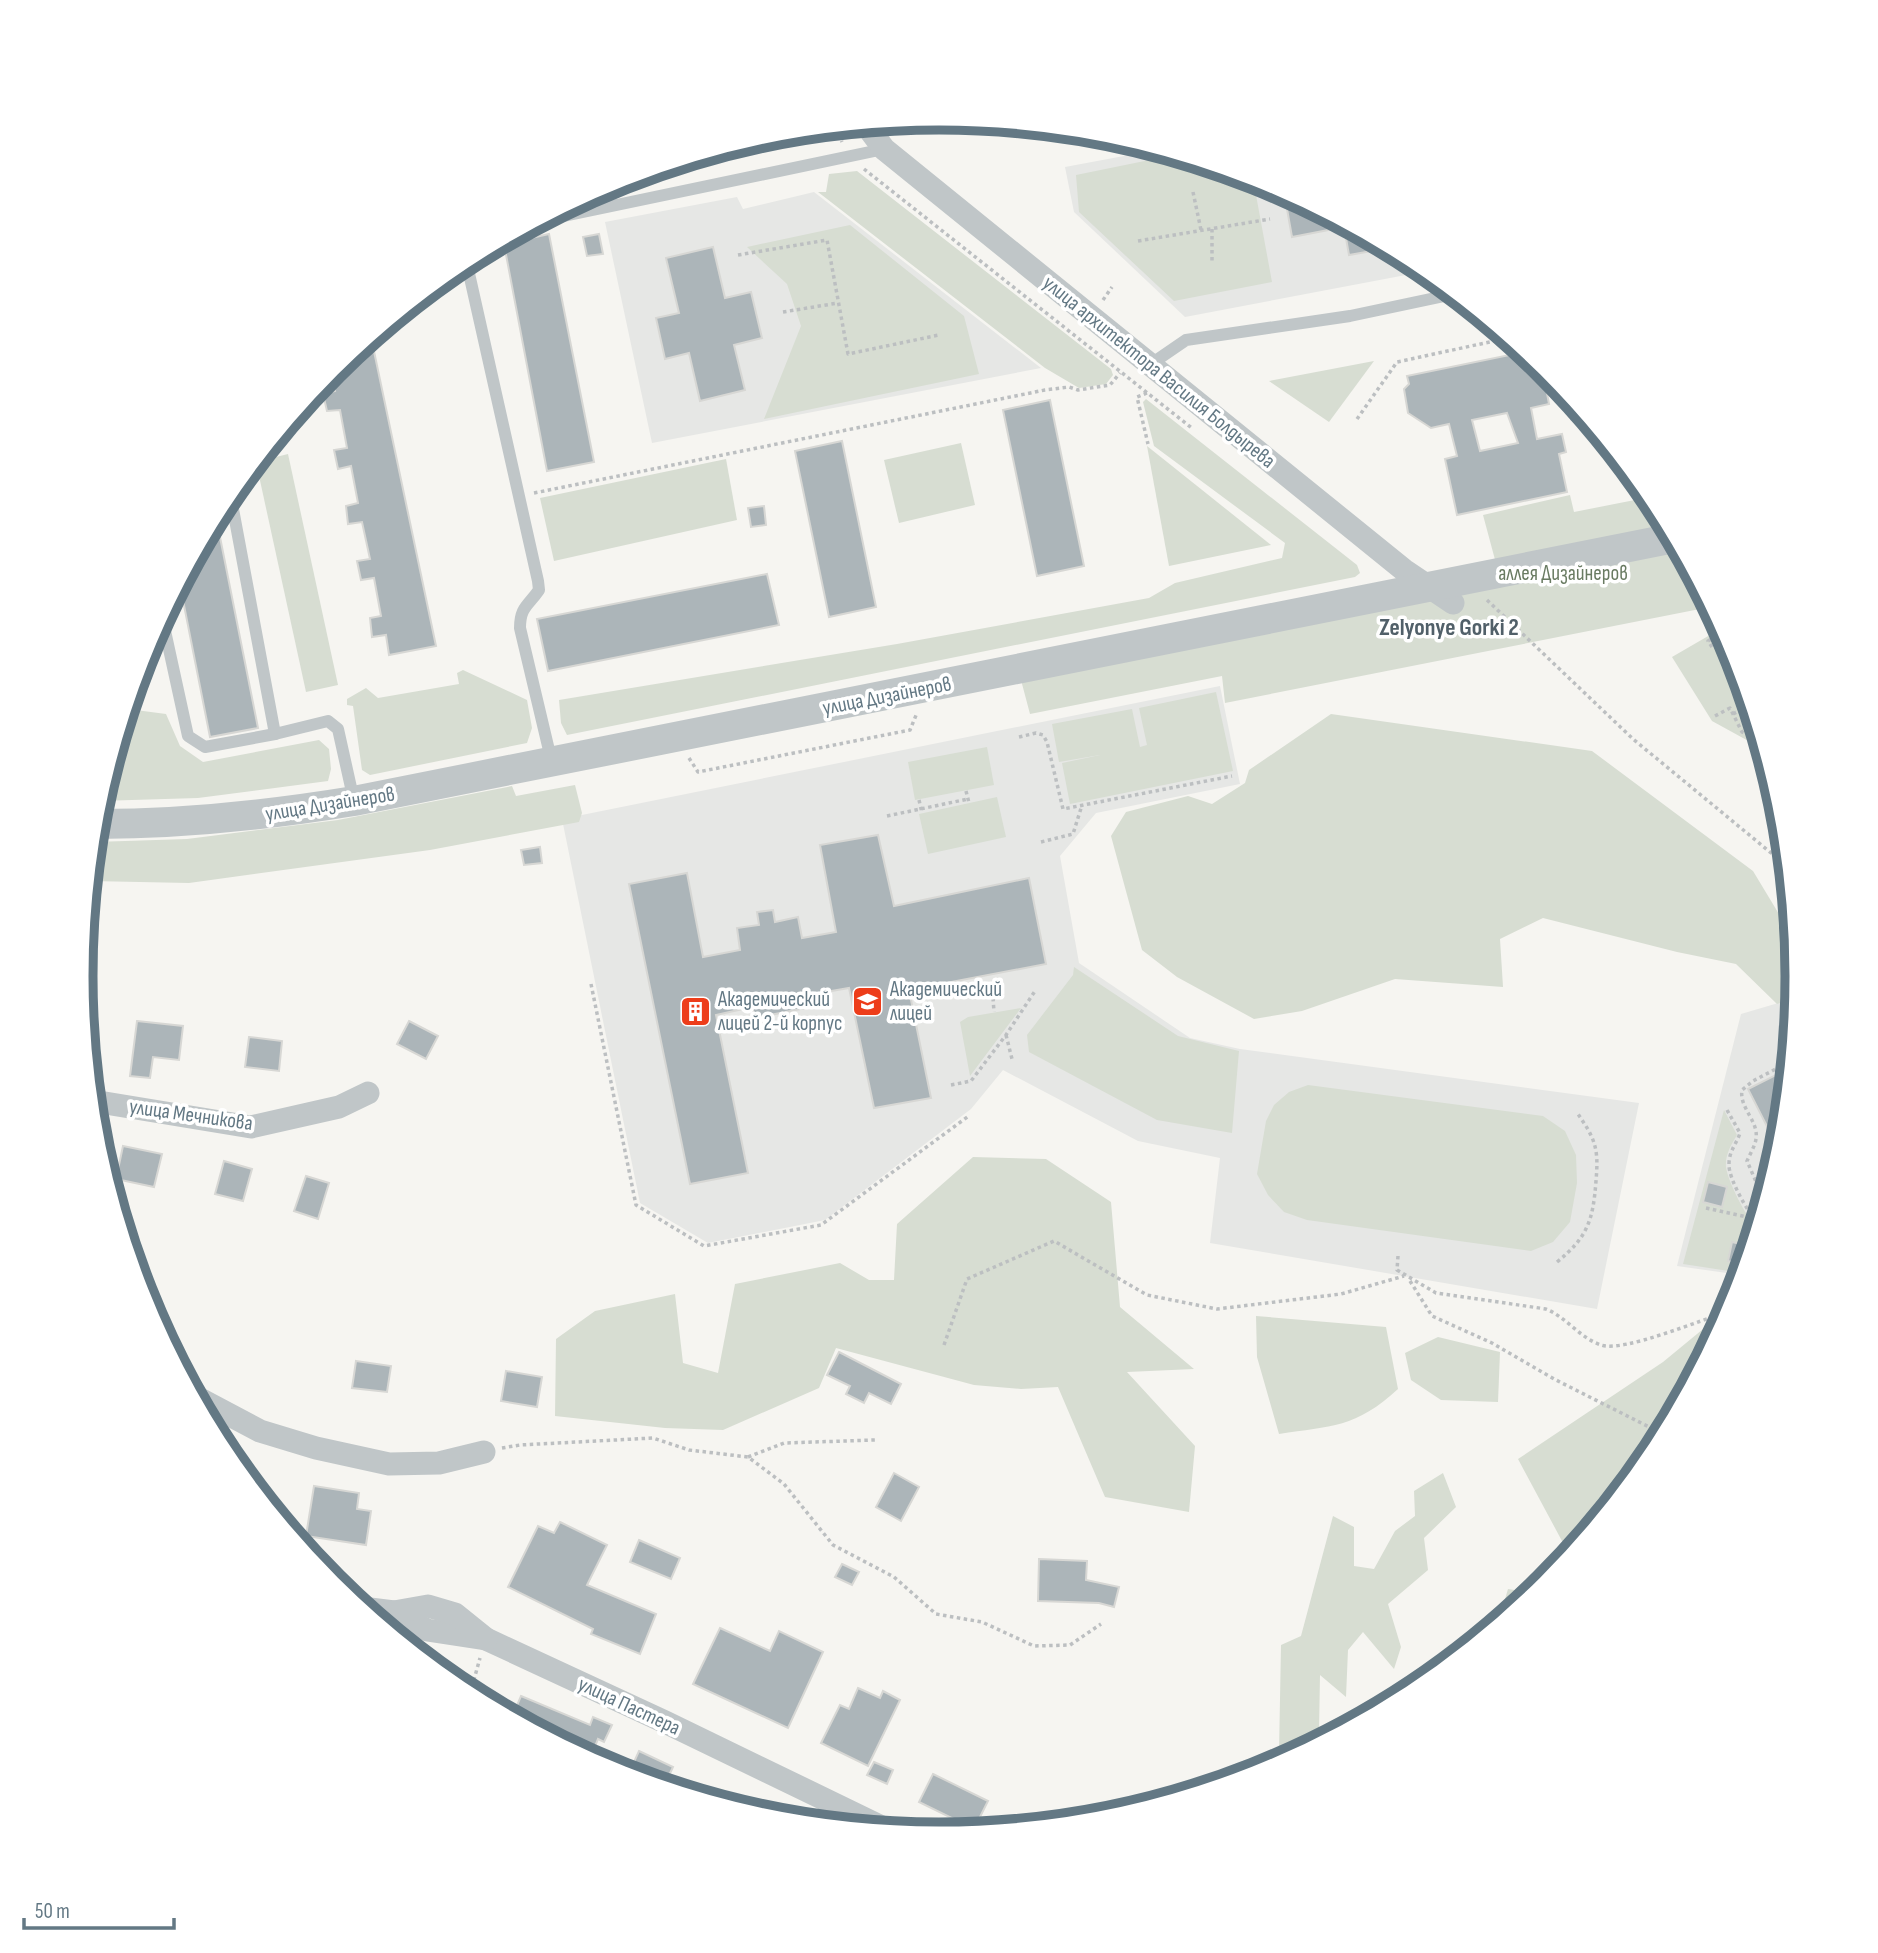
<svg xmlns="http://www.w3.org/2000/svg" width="1878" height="1953" font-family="'Sofia Sans Condensed',sans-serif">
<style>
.built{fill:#e6e7e5}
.green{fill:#d7ddd2}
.building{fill:#acb5b9;stroke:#d7d7d4;stroke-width:2;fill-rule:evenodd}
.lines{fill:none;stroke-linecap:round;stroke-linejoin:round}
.path{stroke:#bcbfc1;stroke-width:3.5;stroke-dasharray:3.5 3.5;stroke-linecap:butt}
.service{stroke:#c0c6c8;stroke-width:12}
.minor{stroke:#c0c6c8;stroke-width:23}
.tertiary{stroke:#c0c6c8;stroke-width:30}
.labels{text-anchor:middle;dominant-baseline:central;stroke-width:7;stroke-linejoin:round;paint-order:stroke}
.street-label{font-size:21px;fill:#637884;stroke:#fff}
.park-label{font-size:21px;fill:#697b62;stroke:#fff}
.poi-label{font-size:21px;fill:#637884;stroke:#fff;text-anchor:start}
.quarter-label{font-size:24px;font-weight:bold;fill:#516069;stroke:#fff}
.rim{fill:none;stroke:#637884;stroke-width:9}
</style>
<rect width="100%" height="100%" fill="#f6f5f1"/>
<!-- built -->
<g class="built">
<path d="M1156,150l112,34 148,79 11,8 -242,46 -111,-105 -9,-45z"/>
<path d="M814,192l227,176 -389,75 -47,-221 132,-25 6,12z"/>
<path d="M1220,686l20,98 -144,29 -36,43 19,107 111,75 50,11 399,54 -42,206 -387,-66 10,-85 -82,-17 -135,-71 -32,39 -146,111 -117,23 -68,-40 -78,-384z"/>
<path d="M1795,998l-14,146 -40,131 -64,-9 64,-252z"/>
</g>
<!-- green -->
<g class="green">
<path d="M1174,155l87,26 -5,14 16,87 -98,19 -95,-89 -3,-37z"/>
<path d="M857,171l254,198 2,6 -7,9 -27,4 -34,-20 -227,-176h8l3,-18z"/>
<path d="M850,225l114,91 15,58 -215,45 37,-93 -14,-42 -40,-37z"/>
<path d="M1374,361l-45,61 -60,-41z"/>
<path d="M1146,399l211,166 3,8 -5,4 -788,158 -6,-12 -2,-23 338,-56 252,-46 26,-15 107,-25 3,-15 -131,-97 -11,-44z"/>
<path d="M961,443l14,62 -76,18 -15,-63z"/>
<path d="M1147,446l124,99 -102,21z"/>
<path d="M288,454l50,231 -32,7 -50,-230z"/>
<path d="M726,459l11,61 -183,41 -14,-63z"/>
<path d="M1570,495l4,17 76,-15 60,110 -485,96 -3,-27 -192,38 -9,-34 480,-98 -18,-67z"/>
<path d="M1722,628l10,20 31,101 -51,-28 -40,-64z"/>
<path d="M463,670l64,30 5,28 -5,15 -157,32 -8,-5 -9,-64 -6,-1v-6l19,-11 12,10 81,-14 -2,-11z"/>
<path d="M1216,692l17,79 -163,33 -8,-41 38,-8 -41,7 -7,-38 80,-15 8,38 7,-2 -8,-37z"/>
<path d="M128,709l38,5 14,32 23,16 116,-22 10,9 2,20 -3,12 -130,17 -99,3z"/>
<path d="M1331,714l261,37 161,120 41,68 3,37 -2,22 -18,6 -41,-40 -59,-12 -134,-34 -43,21 3,48 -108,-8 -93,32 -48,8 -77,-42 -35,-27 -31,-114 15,-24 62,-16 24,8 33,-21 4,-13z"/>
<path d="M987,747l7,38 -79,15 -7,-38z"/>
<path d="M575,785l7,28 -3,9 -149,28 -241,33 -99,-2 4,-39 93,-3 151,-19 174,-34 4,10z"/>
<path d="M997,797l9,40 -78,17 -9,-40z"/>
<path d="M1074,967l104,69 61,15 -7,82 -75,-13 -128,-68 -2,-17 46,-60z"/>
<path d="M1021,1008l-51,68 -10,-54 8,-5z"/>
<path d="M1308,1085l235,31 22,15 11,24 1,28 -7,39 -17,20 -22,9 -224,-31 -23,-8 -16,-17 -11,-21 9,-53 8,-16 15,-13z"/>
<path d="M1724,1110l13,25c-6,10 -12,20 -11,32 2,15 20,49 30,61l-14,45 -59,-9z"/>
<path d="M973,1157l73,2 65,43 9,105 74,62 -67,3 68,74 -6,66 -84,-15 -47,-110 -37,2 -47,-4 -138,-37 -17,40 -96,42 -58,-2 -110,-12 1,-77 39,-28 80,-17 8,69 35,10 17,-89 105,-21 29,17h25l3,-56z"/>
<path d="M1256,1316l130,11 12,62c-42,39 -67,37 -119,45l-22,-77z"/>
<path d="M1725,1319l-72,135 -77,93 -14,-6 -44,-82 145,-97 51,-42z"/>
<path d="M1438,1337l62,15 -2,50 -57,-2 -30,-20 -6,-27z"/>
<path d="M1443,1473l13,34 -32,31 4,32 -40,34 13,43 -7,22 -31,-37 -15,18 -2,47 -26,-22 -1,57 3,9 -36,19 -7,-7 2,-108 20,-9 32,-120 21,11v39l20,3 21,-38 20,-15 -1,-25z"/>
<path d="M1508,1589l26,4 -36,30z"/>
</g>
<!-- building -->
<g class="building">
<path d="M1284,192l72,39 33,17 -40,7 -5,-28 -52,10z"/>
<path d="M549,234l45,228 -47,9 -43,-227z"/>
<path d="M599,234l4,20 -16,2 -4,-19z"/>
<path d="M713,247l12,51 26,-6 11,46 -28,7 11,45 -45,11 -11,-48 -24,6 -9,-41 23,-5 -13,-55z"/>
<path d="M371,337l65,309 -47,9 -3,-20 -14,2 -2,-19 11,-2 -7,-38 -13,2 -4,-19 13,-2 -8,-37 -14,2 -2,-18 12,-3 -7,-37 -13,3 -4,-19 13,-2 -7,-38 -13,1 -4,-17 12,-3 -3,-22z"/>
<path d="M1524,352l18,14 7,38 -18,4 6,31 25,-5 4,18 -7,2 8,38 -110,23 -12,-56 12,-3 -8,-32 -18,4 -23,-15 -4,-24 5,-5 -2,-8zM1507,413l11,30 -38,8 -8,-31z"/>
<path d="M1050,400l34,166 -47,10 -34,-166z"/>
<path d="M842,441l34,166 -47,10 -34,-166z"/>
<path d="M764,506l2,19 -15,2 -3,-19z"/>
<path d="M216,517l42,211 -48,9 -30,-152z"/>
<path d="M767,574l12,51 -231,46 -11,-52z"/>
<path d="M878,835l16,71 135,-28 17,86 -137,26 22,108 -57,10 -25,-120 -35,6 2,12 -61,12 -3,-11 -36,8 32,158 -58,11 -61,-300 58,-11 16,84 37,-7 -3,-22 22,-3 -2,-13 16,-2 2,12 23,-5 4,21 34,-6 -16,-87z"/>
<path d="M540,847l2,16 -18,2 -3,-15z"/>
<path d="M137,1021l46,5 -4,34 -26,-3 -3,21 -20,-2z"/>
<path d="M409,1021l29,15 -12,23 -29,-15z"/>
<path d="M249,1037l33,4 -3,30 -34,-4z"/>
<path d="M1788,1069l-7,75 -2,6 -31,-61z"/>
<path d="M123,1146l39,8 -8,33 -38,-8z"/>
<path d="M224,1161l28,8 -9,32 -28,-7z"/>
<path d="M306,1176l23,7 -11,36 -24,-8z"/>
<path d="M1708,1182l19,5 -5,20 -19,-5z"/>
<path d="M1732,1242l18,4 -6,19 -16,-4z"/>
<path d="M839,1352l62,32 -10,20 -22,-11 -5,10 -18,-9 4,-8 -23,-11z"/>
<path d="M356,1361l35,5 -4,26 -35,-4z"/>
<path d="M506,1371l36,6 -5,30 -36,-6z"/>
<path d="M894,1473l25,14 -18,34 -25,-14z"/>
<path d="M314,1486l45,7 -2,16 14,2 -5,34 -60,-9z"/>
<path d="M560,1522l47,23 -20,40 69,29 -16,40 -49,-20 2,-5 -85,-42 30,-61 16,7z"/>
<path d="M639,1540l41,18 -9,21 -41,-17z"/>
<path d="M1039,1559l48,2 -1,19 33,7 -5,20 -15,-4 -61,-2z"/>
<path d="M842,1564l17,8 -7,13 -17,-8z"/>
<path d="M720,1628l50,23 9,-20 44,21 -35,76 -95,-44z"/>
<path d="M858,1688l22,10 3,-7 17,9 -32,66 -47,-23 19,-38 9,4z"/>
<path d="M521,1696l69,29 3,-8 19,8 -8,17 -6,-3 -8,20 -78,-42z"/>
<path d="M639,1751l34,16 -9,19 -36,-11z"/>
<path d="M874,1762l19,8 -6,14 -20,-9z"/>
<path d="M933,1774l55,27 -14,28 -55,-27z"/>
</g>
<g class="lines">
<!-- path -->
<g class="path">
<path d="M836,128l6,14"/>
<path d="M864,169l329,260"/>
<path d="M1193,192l8,38"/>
<path d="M1212,229v35"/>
<path d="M507,239l23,-5"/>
<path d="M1138,241l132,-22"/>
<path d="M738,255l89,-15 21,114 91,-19"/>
<path d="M1103,300l9,-13"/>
<path d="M783,312l55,-9"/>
<path d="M1147,393l-10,4 11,47"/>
<path d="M1568,396l5,27"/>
<path d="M1357,419l40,-57 111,-24"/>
<path d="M534,493l511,-103 24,-3 9,3 32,-5 10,-12"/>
<path d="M1487,600l146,139 143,118 11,16"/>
<path d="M1712,647l-4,-6 16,-9"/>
<path d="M1733,714l17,-9"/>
<path d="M1715,716l15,-8 12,24 18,9"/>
<path d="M1019,737l17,-4 7,2 4,7 16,67 169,-33"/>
<path d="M689,758l9,14 212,-42 7,-17"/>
<path d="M966,791l3,12"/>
<path d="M919,800l3,13"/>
<path d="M887,816l81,-17"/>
<path d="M1041,842l32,-8 9,-29"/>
<path d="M591,984l45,221 68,41 117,-21 149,-110"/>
<path d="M993,998l1,14"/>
<path d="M1006,1035l6,24"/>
<path d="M951,1085l20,-4 35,-46 29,-44"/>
<path d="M1727,1110l13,23c-3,10 -11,18 -11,31 -1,14 19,48 28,59"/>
<path d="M1764,1200l-17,-39c3,-7 8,-15 9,-22 3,-18 -17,-31 -14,-49l11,-9 36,-19"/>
<path d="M1706,1208l46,10"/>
<path d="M1398,1256l-1,14 39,23 110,16c20,8 34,29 55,36 22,8 101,-26 127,-33"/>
<path d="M1557,1262c31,-25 36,-42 39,-81 1,-13 2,-26 -2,-38 -3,-10 -10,-20 -16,-29"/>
<path d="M1410,1281l22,35 60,27 62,36 109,55"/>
<path d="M944,1345l23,-66 87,-38 93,54 70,14 124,-15 63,-18"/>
<path d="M502,1448l18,-3 133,-7 36,12 59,7 36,27 49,61 61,32 42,37 46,8 52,24 36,-1 31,-21"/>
<path d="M748,1457l36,-14 91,-3"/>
<path d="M470,1694l10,-36"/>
</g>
<!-- service -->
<g class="service">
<path d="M540,221l344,-72"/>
<path d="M466,260l72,321 1,9c-11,16 -19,17 -19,38l32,135"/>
<path d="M1151,364l35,-24 164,-24 104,-22"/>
<path d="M230,493l45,241"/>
<path d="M162,617l26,119 17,11 70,-13 53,-13 10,8 16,72"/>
</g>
<!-- minor -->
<g class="minor">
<path d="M866,125l18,24 520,421 49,33"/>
<path d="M93,1101l158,26 88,-20 29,-14"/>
<path d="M194,1396l66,35 56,17 73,16 50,-1 45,-11"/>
<path d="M362,1608l32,4 33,18 59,9 179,83 223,108"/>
<path d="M394,1612l34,-6 27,8 31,25"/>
</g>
<!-- tertiary -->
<path class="tertiary" d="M96,824c87,0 172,-9 258,-23l1320,-263"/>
</g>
<!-- icons -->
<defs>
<symbol id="school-square" viewBox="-11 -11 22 22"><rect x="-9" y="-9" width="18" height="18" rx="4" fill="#ed3d1a" stroke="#fff"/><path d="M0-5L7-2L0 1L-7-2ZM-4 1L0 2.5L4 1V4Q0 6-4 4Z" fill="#fff"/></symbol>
<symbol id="building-square" viewBox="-11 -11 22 22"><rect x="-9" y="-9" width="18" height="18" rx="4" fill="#ed3d1a" stroke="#fff"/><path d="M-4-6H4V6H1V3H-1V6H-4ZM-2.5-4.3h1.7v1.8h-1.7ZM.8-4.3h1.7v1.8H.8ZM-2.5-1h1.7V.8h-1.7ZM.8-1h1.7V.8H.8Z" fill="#fff"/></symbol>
</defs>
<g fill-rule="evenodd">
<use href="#school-square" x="850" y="984" width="35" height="35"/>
<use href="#building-square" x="678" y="994" width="35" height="35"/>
</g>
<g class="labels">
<!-- street labels -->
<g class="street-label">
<text transform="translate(1159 372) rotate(39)">улица архитектора Василия Болдырева</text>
<text transform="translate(887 696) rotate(-11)">улица Дизайнеров</text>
<text transform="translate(330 804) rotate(-9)">улица Дизайнеров</text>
<text transform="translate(191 1115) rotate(8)">улица Мечникова</text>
<text transform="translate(629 1706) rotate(25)">улица Пастера</text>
</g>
<!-- park labels -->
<g class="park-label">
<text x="1563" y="573">аллея Дизайнеров</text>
</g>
<!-- poi labels -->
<g class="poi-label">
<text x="890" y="989">Академический<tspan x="890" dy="24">лицей</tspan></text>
<text x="718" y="999">Академический<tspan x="718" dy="24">лицей 2-й корпус</tspan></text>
</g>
<!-- quarter labels -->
<g class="quarter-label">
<text x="1449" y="627">Zelyonye Gorki 2</text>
</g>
</g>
<!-- crop -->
<path d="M0 0H1878V1953H0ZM93 976a846 846 0 1 1 1692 0a846 846 0 1 1-1692 0Z" fill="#fff" fill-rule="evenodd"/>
<path class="rim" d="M93 976a846 846 0 1 1 1692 0a846 846 0 1 1-1692 0Z"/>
<!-- scale -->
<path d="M24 1918v10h150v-10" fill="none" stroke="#637884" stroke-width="3.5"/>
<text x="35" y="1918" font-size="21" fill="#637884" stroke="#ffffff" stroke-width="5" paint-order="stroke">50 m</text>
</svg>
